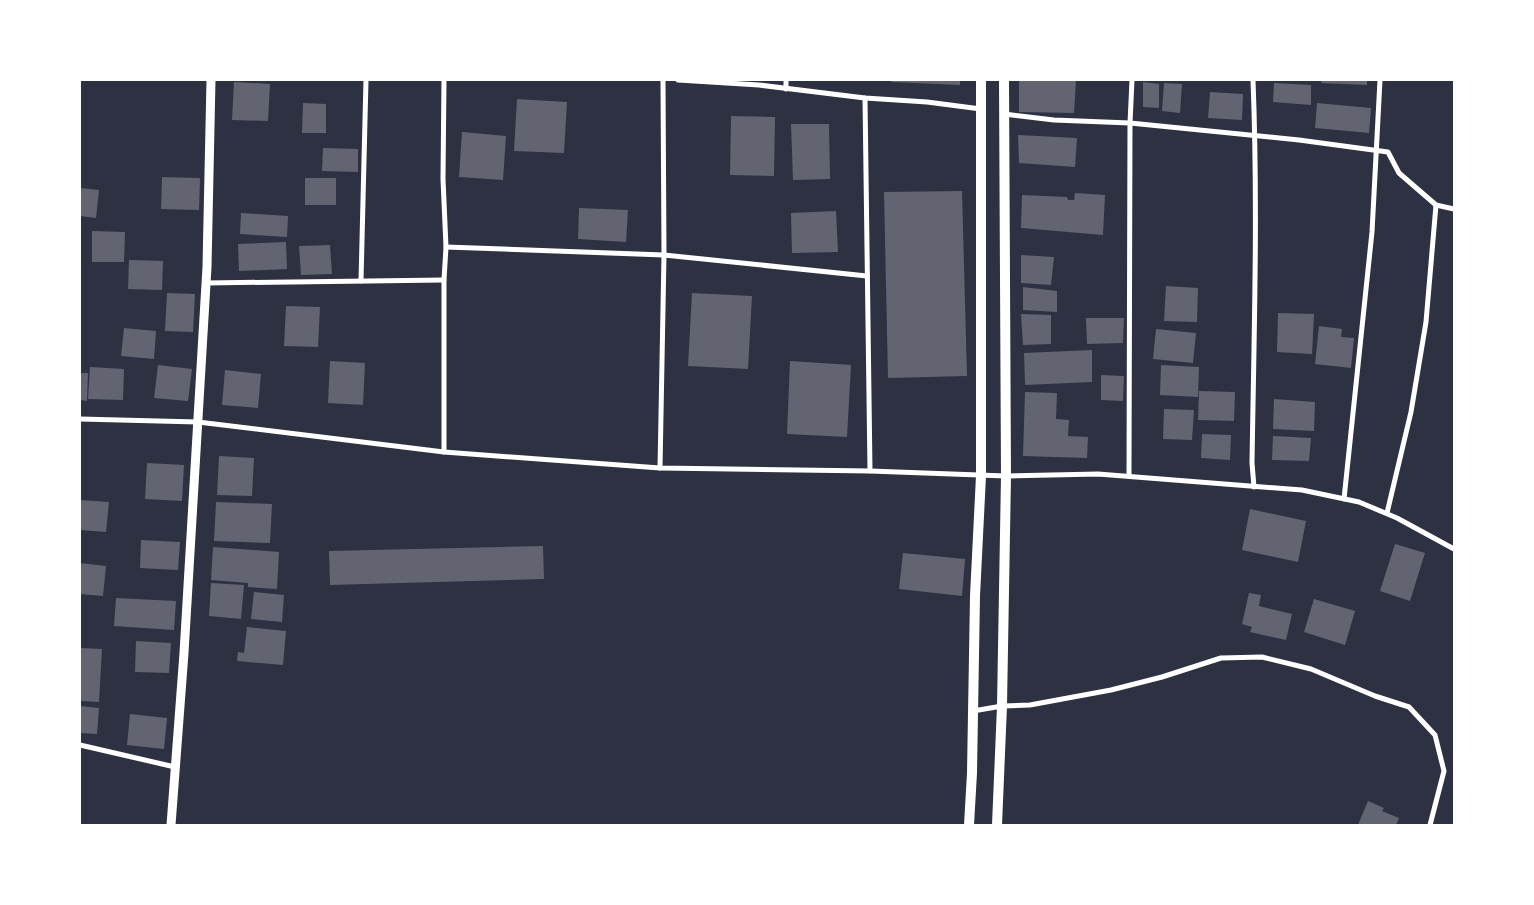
<svg xmlns="http://www.w3.org/2000/svg" width="1534" height="905" font-family="'DM Sans',sans-serif">
<style>
.building{fill:#626471}
.lines{fill:none;stroke-linecap:round;stroke-linejoin:round}
.minor{stroke:#fff;stroke-width:5}
.tertiary{stroke:#fff;stroke-width:9}
.secondary{stroke:#fff;stroke-width:10}
</style>
<rect width="100%" height="100%" fill="#2d3142"/>
<!-- building -->
<g class="building">
<path d="M892,80h68v5l-69,-3z"/>
<path d="M1019,80h57l-2,33 -55,-1z"/>
<path d="M1322,80h45v5l-46,-2z"/>
<path d="M234,82l36,2 -2,37 -36,-1z"/>
<path d="M1143,82l16,2v24l-16,-1z"/>
<path d="M1164,83l18,1 -2,29 -18,-2z"/>
<path d="M1274,83l37,2v20l-38,-3z"/>
<path d="M1210,92l33,2 -1,26 -34,-2z"/>
<path d="M517,99l50,3 -3,51 -50,-2z"/>
<path d="M303,103l23,1v29h-24z"/>
<path d="M1317,103l54,5 -2,25 -54,-5z"/>
<path d="M731,116l44,1 -1,59 -44,-1z"/>
<path d="M791,124h38l1,55 -37,1z"/>
<path d="M462,132l44,4 -3,44 -44,-3z"/>
<path d="M1018,135l59,3 -2,29 -56,-4z"/>
<path d="M323,148l35,1v23l-36,-1z"/>
<path d="M162,177l38,1 -1,32 -38,-1z"/>
<rect x="305" y="178" width="31" height="27"/>
<path d="M80,188l19,2 -3,28 -16,-2z"/>
<path d="M962,191l5,185 -79,2 -4,-186z"/>
<path d="M1075,193l30,2 -2,40 -82,-7 1,-33 45,2 1,3h6z"/>
<path d="M579,208l49,2 -2,32 -48,-3z"/>
<path d="M836,211l2,41 -46,1 -1,-40z"/>
<path d="M241,213l47,3 -1,21 -47,-3z"/>
<path d="M92,231l33,1 -1,30h-32z"/>
<path d="M286,242l1,27 -48,2 -1,-27z"/>
<path d="M330,245l2,29 -31,1 -2,-29z"/>
<path d="M1021,255l33,2 -3,28 -30,-2z"/>
<path d="M129,260l34,1 -1,29 -34,-1z"/>
<path d="M1166,286l32,2 -1,34 -33,-1z"/>
<path d="M1023,287l34,4v21l-34,-2z"/>
<path d="M167,293l28,1 -2,38 -28,-1z"/>
<path d="M692,293l60,3 -4,73 -60,-3z"/>
<path d="M286,306l34,1 -2,40 -34,-1z"/>
<path d="M1278,313l36,1 -2,40 -35,-2z"/>
<path d="M1021,314l30,1v29l-28,1z"/>
<path d="M1086,318h38l-1,25 -36,1z"/>
<path d="M1319,326l23,3 -1,8 13,1 -3,30 -36,-4z"/>
<path d="M124,328l32,3 -2,28 -33,-3z"/>
<path d="M1156,329l40,4 -3,30 -40,-4z"/>
<path d="M1092,350v32l-67,3 -1,-32z"/>
<path d="M330,361l35,2 -2,42 -35,-2z"/>
<path d="M790,361l61,4 -4,72 -60,-3z"/>
<path d="M158,365l34,4 -4,32 -34,-3z"/>
<path d="M1161,365l38,2 -1,30 -38,-2z"/>
<path d="M90,367l34,2 -1,31 -35,-1z"/>
<path d="M225,370l36,4 -3,34 -36,-3z"/>
<path d="M80,373h8l-1,28 -7,-1z"/>
<path d="M1101,375l23,1 -1,25 -22,-1z"/>
<path d="M1199,391l36,1 -1,29 -36,-1z"/>
<path d="M1025,392l32,1 -1,26 13,1 -1,16 20,1 -1,21 -64,-2z"/>
<path d="M1274,399l41,3 -1,29 -41,-2z"/>
<path d="M1164,409l30,1 -2,30 -29,-1z"/>
<path d="M1202,434l29,1 -1,25 -29,-2z"/>
<path d="M1273,436l38,2 -2,23 -37,-1z"/>
<path d="M219,456l35,2 -2,38 -35,-1z"/>
<path d="M147,463l37,2 -2,36 -37,-2z"/>
<path d="M80,500l29,2 -3,30 -26,-2z"/>
<path d="M216,502l56,2 -2,39 -56,-2z"/>
<path d="M1250,509l56,12 -8,41 -56,-12z"/>
<path d="M141,540l39,2 -2,28 -38,-2z"/>
<path d="M1395,544l30,9 -15,48 -30,-10z"/>
<path d="M543,546l1,33 -214,6 -1,-34z"/>
<path d="M213,547l66,5 -2,37 -29,-2v-4l-37,-3z"/>
<path d="M903,553l62,6 -3,37 -63,-7z"/>
<path d="M80,563l26,3 -3,30 -23,-2z"/>
<path d="M211,583l33,2 -3,34 -32,-3z"/>
<path d="M254,592l30,3 -2,27 -31,-3z"/>
<path d="M1249,593l12,2 -2,11 33,8 -6,26 -36,-8 2,-5 -10,-3z"/>
<path d="M116,598l60,3 -2,29 -60,-4z"/>
<path d="M1314,599l41,12 -10,34 -41,-13z"/>
<path d="M247,627l39,4 -3,34 -46,-4 1,-9 6,1z"/>
<path d="M136,641l35,2 -2,30 -34,-1z"/>
<path d="M80,648l22,1 -3,53 -19,-1z"/>
<path d="M80,706l19,2 -2,26 -17,-1z"/>
<path d="M130,714l37,4 -3,31 -37,-4z"/>
<path d="M1368,801l16,7 -2,3 17,7 -3,7h-38z"/>
</g>
<g class="lines">
<!-- minor -->
<g class="minor">
<path d="M444,80l-1,99 3,68 -2,33v172"/>
<path d="M678,80l81,5 106,13 62,4 54,7"/>
<path d="M1253,80c5,128 1,256 -1,383l2,24"/>
<path d="M786,89v-9"/>
<path d="M865,98l5,373"/>
<path d="M1004,114l50,6 76,3 169,17 89,12 11,21 37,32 18,4"/>
<path d="M446,247l218,8 203,21"/>
<path d="M361,281l5,-201"/>
<path d="M206,283l238,-3"/>
<path d="M80,419l118,3 246,30 216,16 210,3 136,5 92,-2 204,16 57,12 38,16 57,31"/>
<path d="M660,468l4,-213 -1,-175"/>
<path d="M1129,476l1,-353 2,-43"/>
<path d="M1344,499l28,-267 8,-152"/>
<path d="M1387,513l24,-101 15,-90 10,-117"/>
<path d="M973,711l29,-5 28,-1 81,-15 51,-13 59,-19 41,-1 49,12 64,27 34,11 26,28 9,36 -14,54"/>
<path d="M80,745l95,22"/>
</g>
<!-- tertiary -->
<path class="tertiary" d="M171,825l13,-172 23,-386 4,-187"/>
<!-- secondary -->
<g class="secondary">
<path d="M969,825l3,-52 3,-177 6,-120v-396"/>
<path d="M997,825l5,-119 4,-230 -2,-396"/>
</g>
</g>
<!-- border -->
<rect width="1534" height="905" fill="none" stroke="#ffffff" stroke-width="162"/>
</svg>
